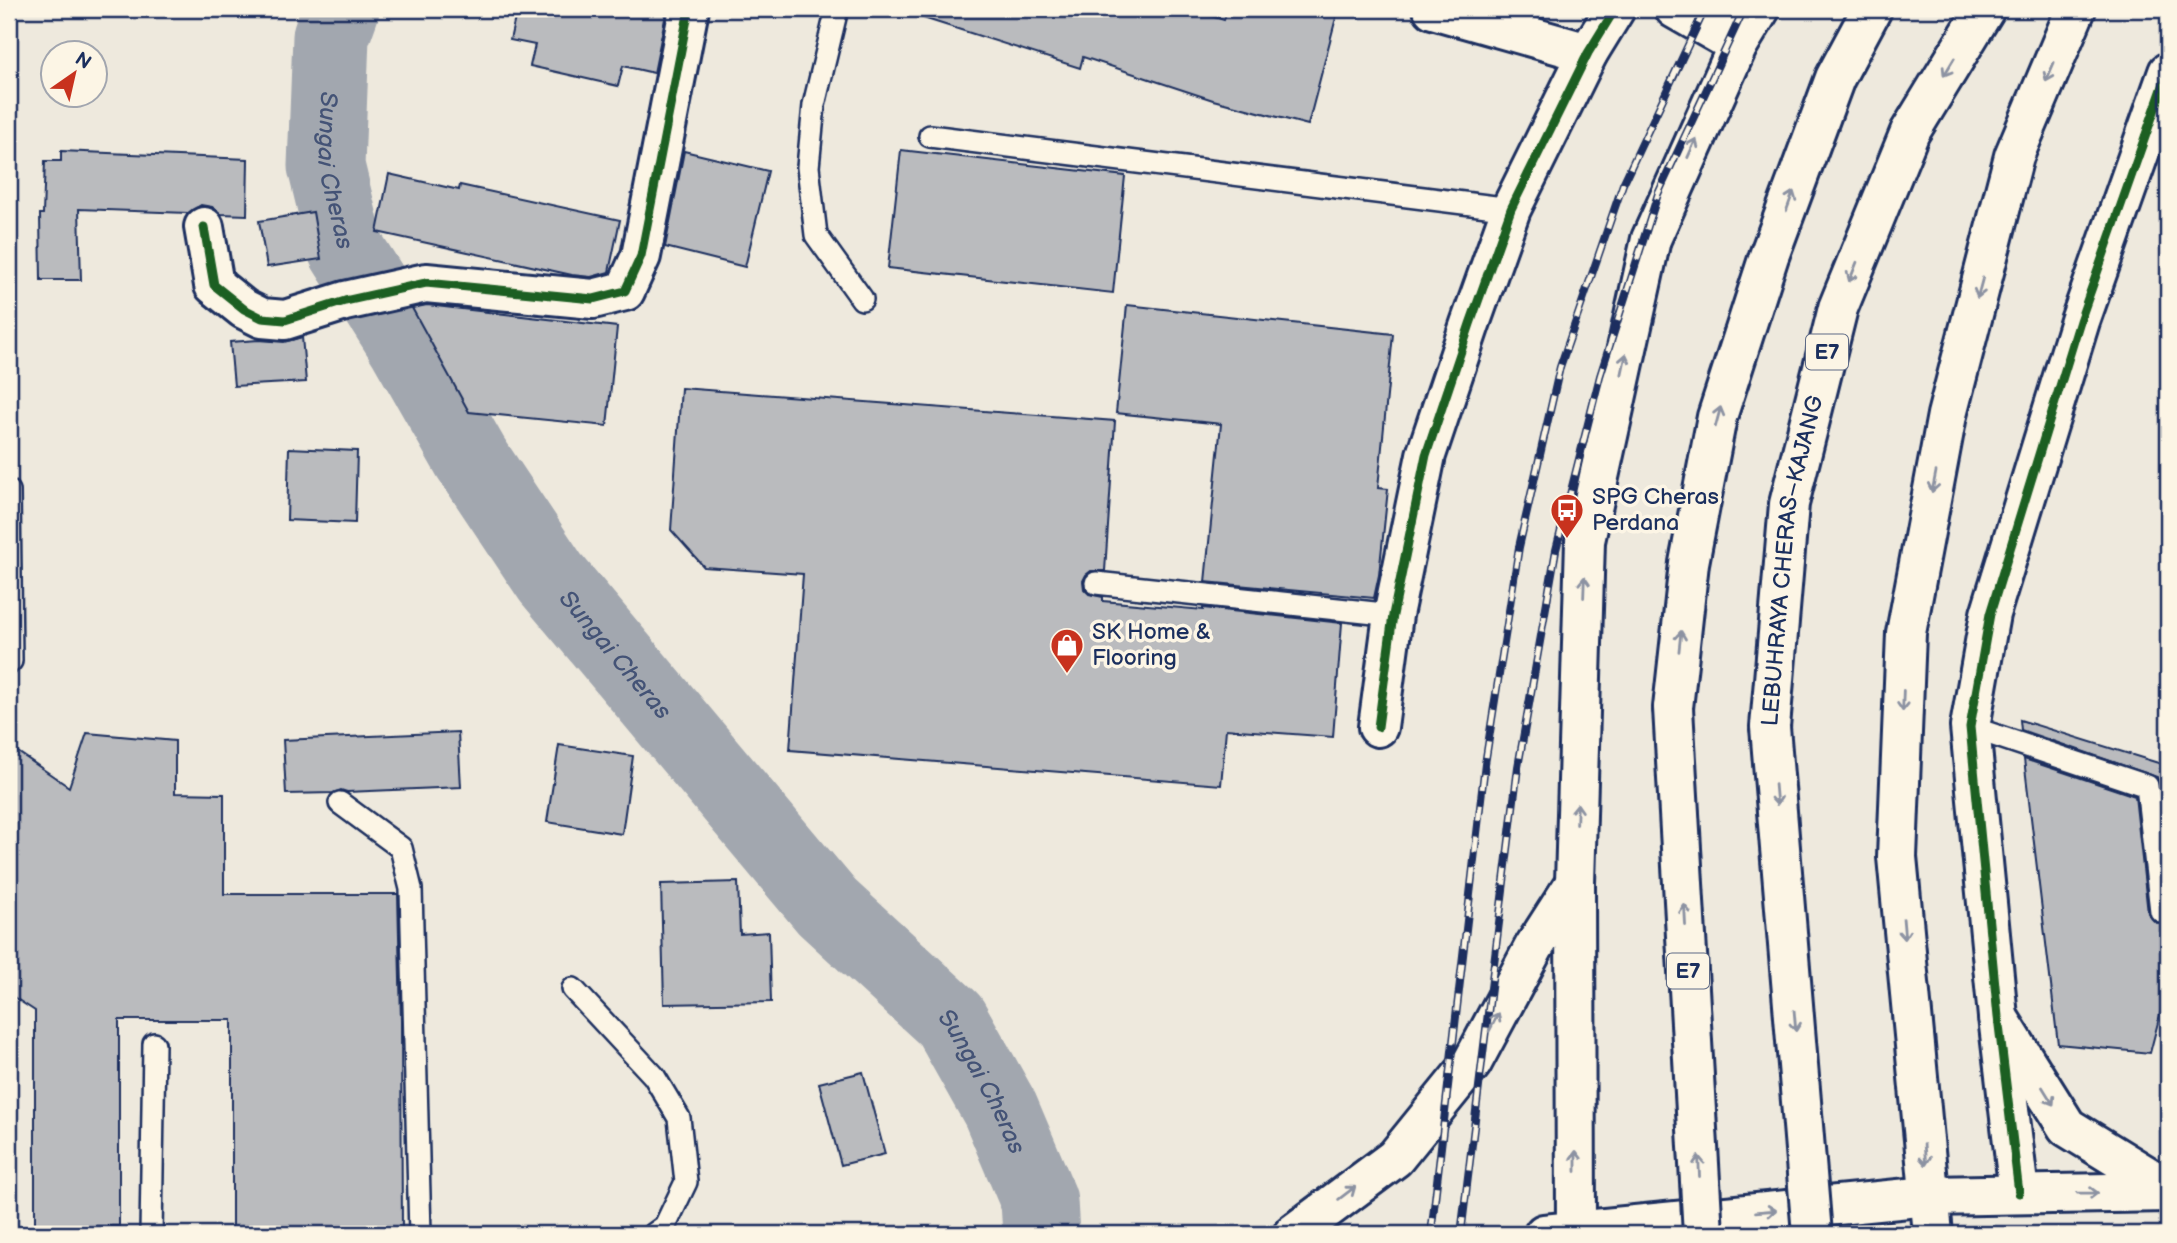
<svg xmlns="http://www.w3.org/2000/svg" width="2177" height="1243" font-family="'Balsamiq Sans',sans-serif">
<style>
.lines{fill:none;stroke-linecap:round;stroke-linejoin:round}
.river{stroke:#a2a7af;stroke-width:77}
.building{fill:#babbbe;stroke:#1b2f5e;stroke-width:2}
.service-casing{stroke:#1b2f5e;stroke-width:26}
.minor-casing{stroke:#1b2f5e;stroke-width:44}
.secondary-casing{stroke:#1b2f5e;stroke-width:44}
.motorway-casing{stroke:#1b2f5e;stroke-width:44}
.service{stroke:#fcf5e5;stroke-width:21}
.minor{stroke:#fcf5e5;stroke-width:38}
.secondary{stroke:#fcf5e5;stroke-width:38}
.motorway{stroke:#fcf5e5;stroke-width:38}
.rail-casing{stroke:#1b2f5e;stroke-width:8}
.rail{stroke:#fcf5e5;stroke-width:5;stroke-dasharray:16;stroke-linecap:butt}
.motorway-bridge-casing{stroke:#1b2f5e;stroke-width:44;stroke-linecap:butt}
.motorway-bridge{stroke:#fcf5e5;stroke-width:38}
.cycleway-casing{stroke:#fcf5e5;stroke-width:13}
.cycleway{stroke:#1b5e20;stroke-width:9}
.oneway{stroke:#8c92a2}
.labels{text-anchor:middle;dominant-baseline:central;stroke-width:7;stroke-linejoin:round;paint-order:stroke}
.shield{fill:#fcf5e5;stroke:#5e6a86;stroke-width:2}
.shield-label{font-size:21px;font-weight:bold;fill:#1b2f5e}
.poi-label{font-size:23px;fill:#1b2f5e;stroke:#fcf5e5;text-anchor:start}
.street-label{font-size:23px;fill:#1b2f5e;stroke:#fcf5e5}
.water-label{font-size:24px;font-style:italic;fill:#445376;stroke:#fcf5e5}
</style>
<rect width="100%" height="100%" fill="#eee9dd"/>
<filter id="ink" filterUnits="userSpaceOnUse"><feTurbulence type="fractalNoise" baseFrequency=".0143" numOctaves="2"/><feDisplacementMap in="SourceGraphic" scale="14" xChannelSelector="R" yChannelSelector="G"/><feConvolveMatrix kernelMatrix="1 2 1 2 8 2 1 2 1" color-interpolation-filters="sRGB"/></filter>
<g filter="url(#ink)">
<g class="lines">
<!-- river -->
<path class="river" id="s1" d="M341,9l-10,28 -5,129 20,83 60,95 65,114 80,120 276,329 123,113 50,89 39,92 2,33"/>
</g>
<!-- building -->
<g class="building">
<path d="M517,9h150l-13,64 -31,-7 -5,20 -88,-20 5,-21 -25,-5z"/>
<path d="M918,9h270l36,11 3,-11h91l19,5 -29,111 -95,-25 -130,-43 -3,11 -163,-52z"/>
<path d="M901,150l224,26 -12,117 -225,-25z"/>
<path d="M61,151l187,8 -1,56 -26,-1 -9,-7 -11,-2 -13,8 -109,-4 2,71h-40l-1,-66h3l2,-53h16z"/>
<path d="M684,151l84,20 -23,96 -80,-20z"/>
<path d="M389,174l70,16 1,-5 160,35 -11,52 -18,5 -19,-2 -195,-43z"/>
<path d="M313,212l8,47 -54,8 -8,-46z"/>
<path d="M427,305l190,22 -10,99 -138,-14 -57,-104z"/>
<path d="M1127,305l266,29 -15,154 10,1 -9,86 -5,23 -169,-16 16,-158 -105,-11z"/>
<path d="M302,337l4,45 -72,4 -4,-44 29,-2 25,2z"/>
<path d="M681,388l434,33 -10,150h-14l-5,4 -3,6 1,8 5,5 14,3v4l100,9v-2l139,15 -9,114 -107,-8 -5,56 -431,-35 13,-176 -99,-7 -33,-37z"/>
<path d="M289,448l68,3 -2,72 -68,-3z"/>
<path d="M2020,720l148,46v92l-8,-73 -3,-8 -136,-47z"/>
<path d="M458,732l3,55 -114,5 -6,-2 -8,3 -47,1 -3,-54z"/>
<path d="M87,733l88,8v52l49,1v100h174l3,127 1,213h-170v-214h-113v206h-84v-215l-26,-17v-248l60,41z"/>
<path d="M559,745l74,11 -11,78 -75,-12z"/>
<path d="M2024,759l111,37 13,117 8,10 12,-1v62l-18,69 -92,-9z"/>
<path d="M738,882l2,52 29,-2 2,70 -107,2 -3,-120z"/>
<path d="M863,1072l22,82 -44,11 -22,-82z"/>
</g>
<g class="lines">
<defs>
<g id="service">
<path d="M837,9l-23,96 -6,62 8,68 46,64"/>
<path d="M930,136l581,73"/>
<path d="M9,491l2,170 -2,2"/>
<path d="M1096,583l297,32"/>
<path d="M1970,727l177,59 14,125"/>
<path d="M340,803l61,45 10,41 9,345"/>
<path d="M573,989l81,87 25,42 7,64 -21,44 -11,8"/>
<path d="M151,1234l3,-190"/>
</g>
<g id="minor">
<path d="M1433,9l155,44"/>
<path d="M1675,9l63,36"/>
<path d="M204,227l10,58 30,24 18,9 23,2 60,-19 81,-18 167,16 32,-8 16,-35 48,-247"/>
<path d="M1378,727l15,-112 33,-160 44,-131 41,-115 77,-156 27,-44"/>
<path d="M2019,1193l-21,-176 -28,-290 20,-113 90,-293 88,-249"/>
</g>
<g id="secondary">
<path d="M1998,1017l69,110 101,62"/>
<path d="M1544,1234l385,-38 239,-4"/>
</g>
<g id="motorway">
<path d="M1673,708l16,-145 28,-146 52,-161 66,-178 37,-69"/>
<path id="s2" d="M1770,727l19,-223 49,-196 72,-176 75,-123"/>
<path d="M1293,1234l102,-76 77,-95 62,-116 41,-64"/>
<path d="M1576,1234l-1,-351 10,-342 66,-302 87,-194 22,-36"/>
<path d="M1933,1234l-36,-377 9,-224 41,-218 67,-259 62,-147"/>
</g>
</defs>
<!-- service casing -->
<use href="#service" class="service-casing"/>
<!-- minor casing -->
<use href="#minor" class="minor-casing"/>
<!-- secondary casing -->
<use href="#secondary" class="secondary-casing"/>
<!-- motorway casing -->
<use href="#motorway" class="motorway-casing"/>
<!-- service -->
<use href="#service" class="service"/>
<!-- minor -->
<use href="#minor" class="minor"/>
<!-- secondary -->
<use href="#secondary" class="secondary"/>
<!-- motorway -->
<use href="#motorway" class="motorway"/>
<defs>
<g id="rail">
<path d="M1431,1234l54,-470 34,-217 41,-180 63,-183 82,-175"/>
<path d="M1461,1234l57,-467 38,-217 44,-174 58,-182 86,-185"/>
</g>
</defs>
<!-- rail casing -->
<use href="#rail" class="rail-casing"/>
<!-- rail -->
<use href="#rail" class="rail"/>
<defs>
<g id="motorway-bridge">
<path d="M1673,708l30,526"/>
<path d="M1770,727l42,507"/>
</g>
</defs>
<!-- motorway-bridge casing -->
<use href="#motorway-bridge" class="motorway-bridge-casing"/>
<!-- motorway-bridge -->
<use href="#motorway-bridge" class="motorway-bridge"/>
<defs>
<g id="cycleway">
<path d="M204,227l10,58 30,24 18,9 23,2 60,-19 81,-18 167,16 32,-8 16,-35 48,-247"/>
<path d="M1378,727l15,-112 33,-160 44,-131 41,-115 77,-156 27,-44"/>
<path d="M2019,1193l-21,-176 -28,-290 20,-113 90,-293 88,-249"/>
</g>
</defs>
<!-- cycleway casing -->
<use href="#cycleway" class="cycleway-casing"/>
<!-- cycleway -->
<use href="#cycleway" class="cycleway"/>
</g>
<!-- one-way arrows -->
<defs><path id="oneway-shaft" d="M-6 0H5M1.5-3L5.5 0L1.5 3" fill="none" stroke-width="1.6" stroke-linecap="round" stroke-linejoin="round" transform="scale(1.75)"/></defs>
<g class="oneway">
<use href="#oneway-shaft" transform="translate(1949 67) rotate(121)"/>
<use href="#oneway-shaft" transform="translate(2050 72) rotate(113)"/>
<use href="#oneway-shaft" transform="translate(1692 148) rotate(-66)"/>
<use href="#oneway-shaft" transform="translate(1790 201) rotate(-70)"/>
<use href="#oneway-shaft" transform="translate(1853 272) rotate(112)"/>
<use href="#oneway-shaft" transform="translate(1980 288) rotate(105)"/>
<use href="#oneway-shaft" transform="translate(1624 364) rotate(-78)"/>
<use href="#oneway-shaft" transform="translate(1718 417) rotate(-75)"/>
<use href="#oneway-shaft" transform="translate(1934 482) rotate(101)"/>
<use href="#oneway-shaft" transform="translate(1584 587) rotate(-88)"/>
<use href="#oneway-shaft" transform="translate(1680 641) rotate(-84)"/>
<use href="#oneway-shaft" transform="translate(1903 701) rotate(92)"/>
<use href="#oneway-shaft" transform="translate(1776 795) rotate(85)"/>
<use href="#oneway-shaft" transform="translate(1577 814) rotate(-88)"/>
<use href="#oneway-shaft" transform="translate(1685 915) rotate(-93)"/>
<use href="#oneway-shaft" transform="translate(1904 929) rotate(85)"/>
<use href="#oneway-shaft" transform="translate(1795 1021) rotate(85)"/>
<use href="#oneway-shaft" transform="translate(1494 1022) rotate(-62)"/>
<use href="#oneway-shaft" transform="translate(2048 1096) rotate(58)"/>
<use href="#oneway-shaft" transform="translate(1925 1155) rotate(85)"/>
<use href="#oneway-shaft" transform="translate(1576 1161) rotate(-90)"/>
<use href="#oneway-shaft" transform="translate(1699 1166) rotate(-93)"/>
<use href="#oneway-shaft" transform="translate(1347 1193) rotate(-37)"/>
<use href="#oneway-shaft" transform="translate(2088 1193) rotate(-1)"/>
<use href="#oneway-shaft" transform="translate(1766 1211) rotate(-5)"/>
</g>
</g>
<!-- icons -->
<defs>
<symbol id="bus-pin" viewBox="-11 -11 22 30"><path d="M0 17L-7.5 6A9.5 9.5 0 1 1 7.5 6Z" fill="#c8321e" stroke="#fcf5e5"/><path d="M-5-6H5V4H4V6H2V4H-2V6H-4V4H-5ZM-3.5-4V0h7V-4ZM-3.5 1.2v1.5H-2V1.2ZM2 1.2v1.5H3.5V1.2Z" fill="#fff"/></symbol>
<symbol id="shop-pin" viewBox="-11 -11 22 30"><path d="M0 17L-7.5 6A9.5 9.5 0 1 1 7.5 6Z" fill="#c8321e" stroke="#fcf5e5"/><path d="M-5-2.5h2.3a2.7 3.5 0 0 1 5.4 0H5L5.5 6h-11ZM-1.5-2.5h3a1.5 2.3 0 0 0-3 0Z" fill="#fff"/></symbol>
</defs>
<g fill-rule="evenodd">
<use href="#bus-pin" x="1548" y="491" width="38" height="52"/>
<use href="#shop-pin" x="1048" y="626" width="38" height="52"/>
</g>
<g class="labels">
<!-- shield labels -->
<g class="shield">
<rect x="1806" y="334.5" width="42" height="35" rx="5"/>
<rect x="1667" y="953.5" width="42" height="35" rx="5"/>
</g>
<g class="shield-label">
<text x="1827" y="352">E7</text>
<text x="1688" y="971">E7</text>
</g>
<!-- poi labels -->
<g class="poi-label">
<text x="1592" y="497">SPG Cheras<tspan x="1592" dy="26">Perdana</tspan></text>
<text x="1092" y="632">SK Home &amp;<tspan x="1092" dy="26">Flooring</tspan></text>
</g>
<!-- street labels -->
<g class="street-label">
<text stroke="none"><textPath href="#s2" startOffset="168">LEBUHRAYA CHERAS–KAJANG</textPath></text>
</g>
<!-- water labels -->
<g class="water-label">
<text stroke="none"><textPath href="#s1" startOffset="164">Sungai Cheras</textPath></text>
<text stroke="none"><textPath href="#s1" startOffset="732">Sungai Cheras</textPath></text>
<text stroke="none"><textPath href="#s1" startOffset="1298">Sungai Cheras</textPath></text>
</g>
</g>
<!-- margin -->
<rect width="2177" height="1243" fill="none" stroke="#fcf5e5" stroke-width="35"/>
<rect x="18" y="18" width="2142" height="1208" fill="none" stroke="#1b2f5e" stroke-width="2.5" filter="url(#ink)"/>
<!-- north arrow -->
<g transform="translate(74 74) rotate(34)"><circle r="33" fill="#fcf5e5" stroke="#a2a6af" stroke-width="2"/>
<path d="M0-5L12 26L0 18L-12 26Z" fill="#c8321e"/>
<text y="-10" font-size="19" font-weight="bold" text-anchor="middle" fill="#1b2f5e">N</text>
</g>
</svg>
